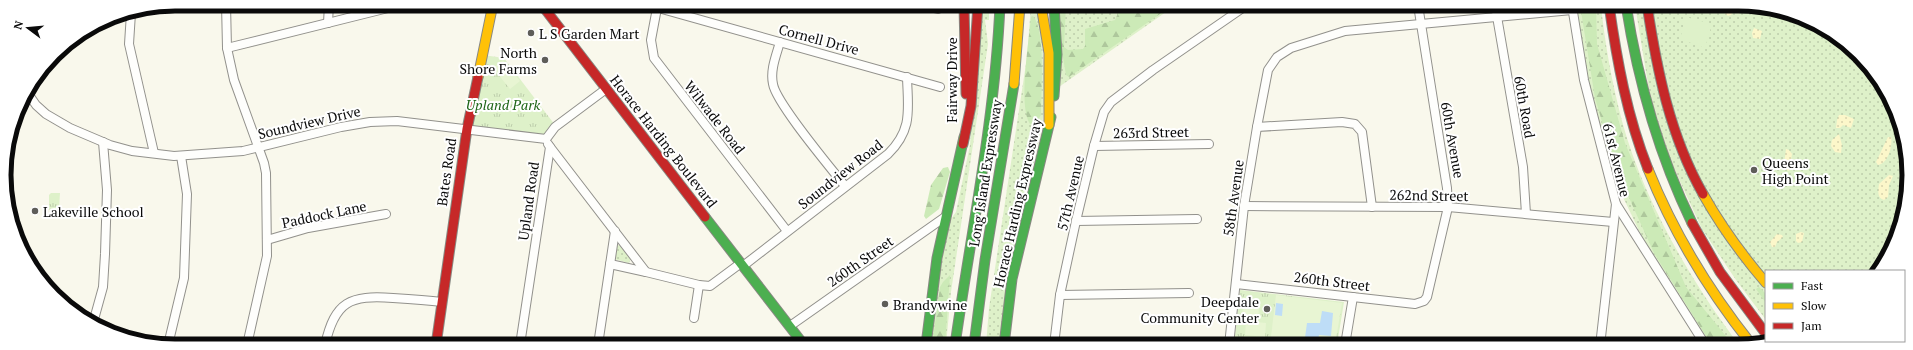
<svg xmlns="http://www.w3.org/2000/svg" width="1913" height="350" font-family="'PT Serif',serif">
<style>
.grass{fill:url(#grass-dots)}
.forest{fill:url(#forest-firs)}
.sand{fill:url(#sand-dots)}
.park{fill:url(#park-tufts)}
.garden{fill:#def1c9}
.pitch{fill:#e8f5d3}
.water{fill:#beddf7}
.lines{fill:none;stroke-linecap:round;stroke-linejoin:round}
.street-casing{stroke:#92918c;stroke-width:10}
.fast-casing{stroke:#888882;stroke-width:11}
.slow-casing{stroke:#888882;stroke-width:11}
.jam-casing{stroke:#888882;stroke-width:11}
.street{stroke:#fefefc;stroke-width:8}
.fast{stroke:#4caf50;stroke-width:9}
.slow{stroke:#ffc107;stroke-width:9}
.jam{stroke:#c62828;stroke-width:9}
.poi-dot{fill:#5e5d59;stroke:#fff;stroke-width:1.5}
.labels{text-anchor:middle;dominant-baseline:central;stroke-width:4;stroke-linejoin:round;paint-order:stroke}
.poi-label{font-size:14px;fill:#0a0a0a;stroke:#fff;text-anchor:start}
.street-label{font-size:14px;fill:#0a0a0a;stroke:#fff}
.park-label{font-size:14px;font-style:italic;fill:#1d6516;stroke:#fff}
.rim{fill:none;stroke:#0a0a0a;stroke-width:5}
</style>
<defs>
<pattern id="grass-dots" width="8" height="8" patternUnits="userSpaceOnUse"><rect width="8" height="8" fill="#def1c9"/><path d="M2 2h.1M6 6h.1" fill="none" stroke="#bdcdab" stroke-width="1.8" stroke-linecap="round"/></pattern>
<pattern id="forest-firs" width="22" height="20" patternUnits="userSpaceOnUse"><rect width="22" height="20" fill="#cceab7"/><path d="M5 1l3.5 6h-7zM16 11l3.5 6h-7z" fill="#aec79c"/></pattern>
<pattern id="sand-dots" width="8" height="8" patternUnits="userSpaceOnUse"><rect width="8" height="8" fill="#fcf7ca"/><path d="M2 2h.1M6 6h.1" fill="none" stroke="#d7d2ac" stroke-width="1.8" stroke-linecap="round"/></pattern>
<pattern id="park-tufts" width="24" height="20" patternUnits="userSpaceOnUse"><rect width="24" height="20" fill="#def1c9"/><path d="M3 7l-1-3M5 7V3M7 7l1-3M15 17l-1-3M17 17v-4M19 17l1-3" fill="none" stroke="#bdcdab"/></pattern>
</defs>
<rect width="100%" height="100%" fill="#f9f8ec"/>
<!-- grass -->
<g class="grass">
<path d="M981,5h8v15h-4l3,24 -37,248 -5,53h-16l2,-22 16,-100 8,-11 14,-67z"/>
<path d="M1031,5h5c8,43 13,88 4,132 -3,17 -9,34 -13,51l-4,7 2,1 -10,43 -16,106h-13l3,-37 38,-251z"/>
<path d="M1055,5h121l-120,84z"/>
<path d="M1576,5h25c4,40 11,78 21,116 21,78 69,161 118,225h-31l-66,-107 -21,-44 -21,-65 -15,-58z"/>
<path d="M1635,5h8l24,116 74,139 25,28v32l-30,-40 -34,-51 -31,-67 -21,-66z"/>
<path d="M1647,5h113l63,22 51,44 29,60 5,66 -17,54 -14,20h-111v12l-28,-32 -60,-113z"/>
<path d="M618,245l5,2 8,11 -2,5 -15,-4 2,-12z"/>
</g>
<!-- forest -->
<g class="forest">
<path d="M1059,5h7l-2,42 4,3 15,-1 2,-3v-17l30,-9 4,-9 22,-6h24l-5,9 -91,63 -3,-2 -5,-29z"/>
<path d="M1580,5h16l1,39 28,99 61,144 48,59 -23,-2 -57,-91 -38,-84 -21,-71z"/>
<path d="M1033,16c13,14 8,78 8,99l-5,8 -6,1c-12,-18 -1,-83 1,-107z"/>
<path d="M948,167l2,5 -11,37 -13,10 -2,-3 7,-31 12,-17z"/>
<path d="M950,275l-5,70h-13l8,-58 3,-5z"/>
<path d="M1759,287l7,7v9l-10,-14z"/>
</g>
<!-- sand -->
<g class="sand">
<path d="M1729,5l8,1 -6,9 -3,1 -6,-5 1,-2z"/>
<path d="M1754,28l8,3 -2,8 -7,-1 -1,-5z"/>
<path d="M1839,115h6l9,4 -3,9 -8,-3 -3,3h-4l1,-8z"/>
<path d="M1839,134l3,11 -1,8 -6,-1 -4,-6 1,-6z"/>
<path d="M1888,137h3c2,8 -3,27 -13,28l-2,-3 1,-2z"/>
<path d="M1786,149l3,1 3,4 -3,17 -2,-1 -3,-6z"/>
<path d="M1889,175l4,1 -4,9 -1,12 -4,3c-7,-2 -6,-9 -5,-16z"/>
<path d="M1801,232l3,1 -2,9 -4,1 -2,-2v-7z"/>
<path d="M1777,234l5,1 1,2 -6,5 -2,5h-3l-2,-5z"/>
</g>
<!-- park -->
<g class="park">
<path d="M483,55l21,3 51,67 -10,13 -77,-10z"/>
<path d="M51,193h9l-1,17h-10v-15z"/>
<path d="M1240,290l104,12 -7,43h-103z"/>
</g>
<!-- garden -->
<path class="garden" d="M1686,17l26,7 -7,24 -25,-9z"/>
<!-- pitch -->
<g class="pitch">
<path d="M503,60l17,21 -10,8 -17,-21z"/>
<path d="M1276,295l66,8 -7,42h-65z"/>
<path d="M1243,306l16,2 -1,11 -16,-2z"/>
<path d="M1246,321l20,2 -1,14 -20,-2z"/>
<path d="M1243,337l23,2 -1,6h-23z"/>
</g>
<!-- water -->
<g class="water">
<path d="M1276,303l7,1 -1,12 -7,-1z"/>
<path d="M1322,311l11,2 -2,23 -12,-1 -2,10h-13l3,-22h13z"/>
</g>
<g class="lines">
<defs>
<g id="street">
<path d="M226,4l1,44 7,32 30,83 2,10 1,83 -20,89"/>
<path d="M644,4l296,83"/>
<path d="M921,5l17,4"/>
<path d="M1495,5l28,162 3,47"/>
<path d="M1572,6l12,74 32,124 -16,142"/>
<path d="M657,8l-6,32 3,18 133,173"/>
<path d="M131,13l-2,31 25,109"/>
<path d="M328,23l1,-19"/>
<path d="M780,42c-4,14 -10,28 -7,42 3,19 57,83 72,102"/>
<path d="M227,48l177,-44"/>
<path d="M27,92l9,13 10,9 24,14 40,17 22,6 42,5 69,-5 98,-24 29,-5 27,-1 149,18"/>
<path d="M1257,127l85,-5 13,2 7,8 10,75"/>
<path d="M546,139l9,-12 51,-38"/>
<path d="M1094,146l115,-2"/>
<path d="M550,147l96,125 53,13 11,1 31,-23"/>
<path d="M1616,204l90,142"/>
<path d="M1244,206l204,1 165,15"/>
<path d="M1076,221l121,-2"/>
<path d="M267,240l41,-12 78,-14"/>
<path d="M610,264l36,8"/>
<path d="M743,266l145,-112c25,-25 20,-44 19,-77"/>
<path d="M1236,284l179,20 9,-3 3,-4 21,-90 -1,-19 -29,-183"/>
<path d="M1060,295l129,-2"/>
<path d="M694,318l5,-33"/>
<path d="M93,323l10,-36 2,-33 2,-64 -4,-48"/>
<path d="M790,326l155,-109"/>
<path d="M168,345l16,-67 3,-84 -6,-38"/>
<path d="M325,345c10,-44 25,-50 68,-47 16,1 32,2 49,4"/>
<path d="M520,345l30,-198 -2,-3"/>
<path d="M598,345l17,-114"/>
<path d="M1054,345l6,-50 16,-74 18,-75 10,-34 7,-10 42,-32 94,-65"/>
<path d="M1229,345l15,-139 13,-79 11,-57 9,-13 14,-9 54,-17 227,-21"/>
<path d="M1345,345l8,-48"/>
</g>
<g id="fast">
<path d="M1054,5l3,50 -3,41"/>
<path d="M1626,5c12,76 32,148 66,218"/>
<path d="M705,217l99,128"/>
<path d="M926,345l11,-87 27,-121"/>
<path d="M955,345c16,-113 40,-225 45,-340"/>
<path d="M974,345l11,-85 29,-176"/>
<path d="M1004,345l8,-66 39,-162"/>
</g>
<g id="slow">
<path d="M1041,5l8,48v72"/>
<path d="M478,77l15,-73"/>
<path d="M1014,84l6,-79"/>
<path d="M1648,169c26,65 61,122 104,176"/>
<path d="M1703,194c18,32 39,61 63,89"/>
</g>
<g id="jam">
<path d="M541,4l164,213"/>
<path d="M964,5l2,89"/>
<path d="M1609,5c8,56 18,111 39,164"/>
<path d="M1647,5c10,65 23,131 56,189"/>
<path d="M963,144l8,-38 7,-101"/>
<path d="M1692,223l28,49 46,62"/>
<path d="M436,345l31,-216 11,-52"/>
</g>
</defs>
<!-- street casing -->
<use href="#street" class="street-casing"/>
<!-- fast casing -->
<use href="#fast" class="fast-casing"/>
<!-- slow casing -->
<use href="#slow" class="slow-casing"/>
<!-- jam casing -->
<use href="#jam" class="jam-casing"/>
<!-- street -->
<use href="#street" class="street"/>
<!-- fast -->
<use href="#fast" class="fast"/>
<!-- slow -->
<use href="#slow" class="slow"/>
<!-- jam -->
<use href="#jam" class="jam"/>
</g>
<!-- markers -->
<g class="poi-dot">
<circle cx="531" cy="33" r="4"/>
<circle cx="545" cy="60" r="4"/>
<circle cx="1754" cy="170" r="4"/>
<circle cx="35" cy="211" r="4"/>
<circle cx="885" cy="304" r="4"/>
<circle cx="1267" cy="309" r="4"/>
</g>
<g class="labels">
<!-- poi labels -->
<g class="poi-label">
<text x="539" y="33">L S Garden Mart</text>
<text x="537" y="52" text-anchor="end">North<tspan x="537" dy="16">Shore Farms</tspan></text>
<text x="1762" y="162">Queens<tspan x="1762" dy="16">High Point</tspan></text>
<text x="43" y="211">Lakeville School</text>
<text x="1259" y="301" text-anchor="end">Deepdale<tspan x="1259" dy="16">Community Center</tspan></text>
<text x="893" y="304">Brandywine</text>
</g>
<!-- street labels -->
<g class="street-label">
<text transform="translate(819 39) rotate(15)">Cornell Drive</text>
<text transform="translate(951 80) rotate(-90)">Fairway Drive</text>
<text transform="translate(1525 107) rotate(80)">60th Road</text>
<text transform="translate(715 117) rotate(52)">Wilwade Road</text>
<text transform="translate(309 122) rotate(-13)">Soundview Drive</text>
<text transform="translate(1151 132) rotate(-1)">263rd Street</text>
<text transform="translate(1453 140) rotate(80)">60th Avenue</text>
<text transform="translate(664 141) rotate(52)">Horace Harding Boulevard</text>
<text transform="translate(1617 160) rotate(76)">61st Avenue</text>
<text transform="translate(446 172) rotate(-82)">Bates Road</text>
<text transform="translate(985 173) rotate(-81)">Long Island Expressway</text>
<text transform="translate(840 174) rotate(-38)">Soundview Road</text>
<text transform="translate(1070 193) rotate(-77)">57th Avenue</text>
<text transform="translate(1429 195) rotate(1)">262nd Street</text>
<text transform="translate(1233 198) rotate(-82)">58th Avenue</text>
<text transform="translate(528 201) rotate(-82)">Upland Road</text>
<text transform="translate(1017 203) rotate(-77)">Horace Harding Expressway</text>
<text transform="translate(324 214) rotate(-12)">Paddock Lane</text>
<text transform="translate(860 261) rotate(-35)">260th Street</text>
<text transform="translate(1332 281) rotate(7)">260th Street</text>
</g>
<!-- park labels -->
<g class="park-label">
<text x="503" y="104">Upland Park</text>
</g>
</g>
<!-- crop -->
<path d="M0 0H1913V350H0ZM175 11H1738A164 164 0 0 1 1902 175V175A164 164 0 0 1 1738 339H175A164 164 0 0 1 11 175V175A164 164 0 0 1 175 11Z" fill="#fff" fill-rule="evenodd"/>
<path class="rim" d="M175 11H1738A164 164 0 0 1 1902 175V175A164 164 0 0 1 1738 339H175A164 164 0 0 1 11 175V175A164 164 0 0 1 175 11Z"/>
<!-- legend -->
<rect x="1765" y="270" width="140" height="72" fill="#ffffff" stroke="#9d9d9d"/>
<rect x="1773" y="283" width="20" height="6" fill="#4caf50" stroke="#9d9d9d"/>
<text x="1801" y="290" font-size="12" fill="#0a0a0a">Fast</text>
<rect x="1773" y="303" width="20" height="6" fill="#ffc107" stroke="#9d9d9d"/>
<text x="1801" y="310" font-size="12" fill="#0a0a0a">Slow</text>
<rect x="1773" y="323" width="20" height="6" fill="#c62828" stroke="#9d9d9d"/>
<text x="1801" y="330" font-size="12" fill="#0a0a0a">Jam</text>
<!-- north arrow -->
<g transform="translate(28 28) rotate(286)" stroke="#ffffff" stroke-width="3" paint-order="stroke">
<path d="M0-3L7 15L0 10L-7 15Z" fill="#0a0a0a"/>
<text y="-6" font-size="11" font-weight="bold" text-anchor="middle" fill="#0a0a0a">N</text>
</g>
</svg>
